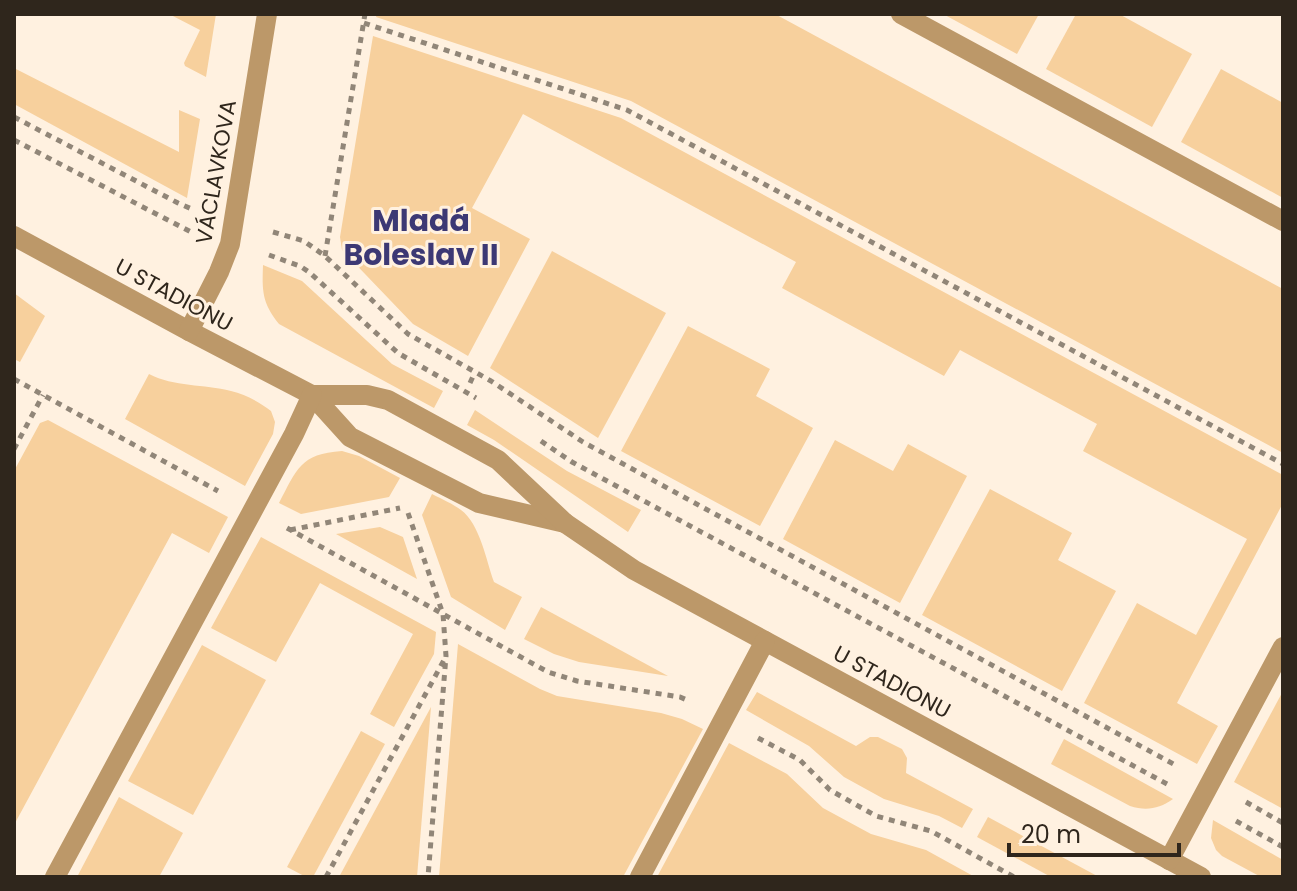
<svg xmlns="http://www.w3.org/2000/svg" width="1297" height="891" font-family="Poppins,sans-serif">
<style>
.green{fill:#f7d09d}
.lines{fill:none;stroke-linecap:round;stroke-linejoin:round}
.path{stroke:#918678;stroke-width:5;stroke-dasharray:6 6;stroke-linecap:butt}
.minor{stroke:#bc9869;stroke-width:20}
.labels{text-anchor:middle;dominant-baseline:central;stroke-width:6;stroke-linejoin:round;paint-order:stroke}
.street-label{font-size:22px;fill:#2f261c;stroke:#fff1e0}
.district-label{font-size:30px;font-weight:bold;fill:#3c3874;stroke:#fff1e0}
</style>
<rect width="100%" height="100%" fill="#fff1e0"/>
<!-- green -->
<g class="green">
<path d="M169,14h47l-10,63 -21,-11 -1,-3 16,-33z"/>
<path d="M377,14h398l508,275v164l-652,-352 -255,-84z"/>
<path d="M943,14h96l-22,40z"/>
<path d="M1076,14h43l73,40 -40,73 -106,-58z"/>
<path d="M373,36l248,82 662,357v28l-106,200 41,23 -21,38 -113,-61 53,-100 59,32 51,-96 -164,-88 14,-27 -137,-74 -16,26 -162,-88 14,-26 -273,-148 -51,94 58,31 -62,117 -55,-32 -71,-74 -2,-13z"/>
<path d="M14,68l165,84v-42l21,9 -13,79 -173,-94z"/>
<path d="M1221,69l62,34v95l-102,-56z"/>
<path d="M552,251l114,62 -68,125 -108,-70z"/>
<path d="M263,265l39,16 90,83 51,27 -9,17 -155,-84c-17,-21 -17,-33 -16,-59z"/>
<path d="M14,293l31,23 -25,46 -6,-3z"/>
<path d="M688,326l82,43 -14,27 57,32 -53,98 -139,-75z"/>
<path d="M149,374c25,13 55,10 82,17 14,3 28,11 40,20l4,11 -2,12 -28,52 -120,-67z"/>
<path d="M475,410l92,61 74,39 -13,22 -134,-92 -27,-15z"/>
<path d="M48,420l180,97 -19,36 -37,-20 -158,292v-354l26,-48z"/>
<path d="M835,440l58,31 15,-27 59,32 -67,127 -117,-64z"/>
<path d="M342,451l17,5 41,22 -11,19 -88,17 -22,-11c18,-34 21,-49 63,-52z"/>
<path d="M990,489l82,44 -14,27 58,31 -54,100 -140,-76z"/>
<path d="M432,494c10,5 21,10 29,16 19,14 25,50 33,72l28,15 -17,33 -54,-33 -29,-82z"/>
<path d="M380,527l23,10 14,42 -81,-45z"/>
<path d="M261,537l175,95 -2,22 -40,73 -24,-13 43,-80 -93,-51 -44,79 -65,-34z"/>
<path d="M541,607l127,69 -89,-14 -25,-8 -30,-15z"/>
<path d="M458,644l82,45 17,7 104,17 21,6 21,10 -80,148h-184z"/>
<path d="M202,645l64,35 -73,135 -65,-34z"/>
<path d="M1283,691v118l-49,-27z"/>
<path d="M757,692l99,54 14,-9h8l24,12 5,9 -1,15 67,36 -11,19 -23,-12 -55,-17 -40,-22 -35,-31 -63,-36z"/>
<path d="M431,707l-14,170h-78z"/>
<path d="M361,731l24,13 -72,133h-7l-19,-10z"/>
<path d="M1064,739l109,60c-14,10 -27,12 -43,7l-79,-42z"/>
<path d="M729,743l58,31 36,34 48,26 55,16 49,27h-318z"/>
<path d="M119,797l64,36 -24,44h-82z"/>
<path d="M988,817l111,60h-48l-74,-40z"/>
<path d="M1213,820l70,40v17h-22l-39,-21 -6,-6 -5,-12z"/>
</g>
<g class="lines">
<!-- path -->
<g class="path">
<path d="M364,23l263,87 656,354"/>
<path d="M14,117l164,86 16,7"/>
<path d="M14,140l177,92"/>
<path d="M273,232l31,9 21,15 83,78 83,47 92,61 594,324"/>
<path d="M269,255l31,11 9,6 89,81 78,45"/>
<path d="M325,256l40,-242"/>
<path d="M14,379l204,112"/>
<path d="M470,383l5,-11"/>
<path d="M541,441l31,21 595,322"/>
<path d="M14,449l29,-54"/>
<path d="M408,513l35,101 3,42 -18,221"/>
<path d="M287,528l261,144 29,9 103,16 9,4"/>
<path d="M290,530l110,-22"/>
<path d="M758,738l42,22 30,30 46,26 55,15 83,46"/>
<path d="M1246,802l37,21"/>
<path d="M1236,821l47,26"/>
<path d="M326,877l118,-217"/>
</g>
<!-- minor -->
<g class="minor">
<path d="M901,14l382,207"/>
<path d="M14,236l175,95 123,64 38,42 129,66 86,20"/>
<path d="M189,331l30,-59 11,-28 37,-230"/>
<path d="M312,395h55l21,5 110,60 67,63 69,47 567,307"/>
<path d="M1169,860l114,-213"/>
<path d="M55,877l239,-443 18,-39"/>
<path d="M640,877l125,-236"/>
</g>
</g>
<g class="labels">
<!-- street labels -->
<g class="street-label">
<text transform="translate(216 172) rotate(-80)">VÁCLAVKOVA</text>
<text transform="translate(174 295) rotate(28)">U STADIONU</text>
<text transform="translate(892 682) rotate(28)">U STADIONU</text>
</g>
<!-- district labels -->
<g class="district-label">
<text x="421" y="220">Mladá<tspan x="421" dy="34">Boleslav II</tspan></text>
</g>
</g>
<!-- border -->
<rect width="1297" height="891" fill="none" stroke="#2f261c" stroke-width="32"/>
<!-- scale -->
<path d="M1009 843v12h170v-12" fill="none" stroke="#2f261c" stroke-width="4"/>
<text x="1021" y="843" font-size="24" fill="#2f261c" stroke="#fff1e0" stroke-width="6" paint-order="stroke">20 m</text>
</svg>
